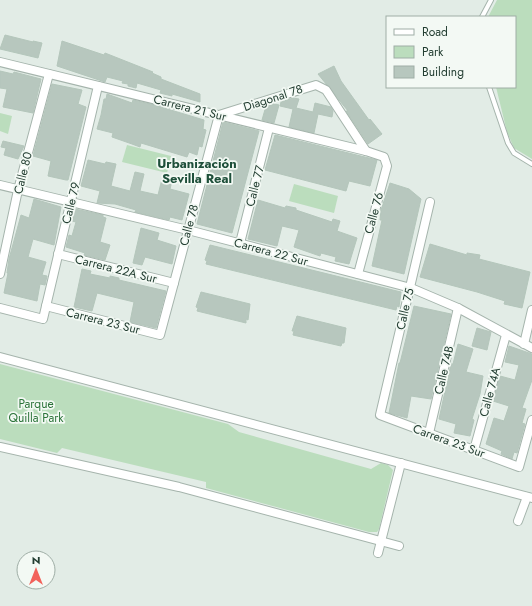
<svg xmlns="http://www.w3.org/2000/svg" width="532" height="606" font-family="Jost,sans-serif">
<style>
.green{fill:#bbddbd}
.building{fill:#b7c7be;stroke:#b4c6bb}
.lines{fill:none;stroke-linecap:round;stroke-linejoin:round}
.lane-casing{stroke:#a5b4ac;stroke-width:6}
.street-casing{stroke:#a5b4ac;stroke-width:10}
.lane{stroke:#fff;stroke-width:4}
.street{stroke:#fff;stroke-width:8}
.labels{text-anchor:middle;dominant-baseline:central;stroke-width:3.5;stroke-linejoin:round;paint-order:stroke}
.street-label{font-size:12px;fill:#223d31;stroke:#f3f9f4}
.park-label{font-size:12px;fill:#2c743a;stroke:#f3f9f4}
.neighbourhood-label{font-size:13px;font-weight:bold;fill:#1e4f3a;stroke:#f3f9f4}
</style>
<rect width="100%" height="100%" fill="#e2ece6"/>
<!-- green -->
<g class="green">
<path d="M497,0h35v159l-18,-11 -7,-16 -11,-45h19v-70h-27z"/>
<path d="M0,113l12,3 -4,18 -8,-3z"/>
<path d="M127,145l44,11 -4,17 -45,-11z"/>
<path d="M294,184l44,12 -4,17 -45,-12z"/>
<path d="M0,364l228,60 11,8 132,37 10,-6 7,2 5,5 -14,59 -2,3h-8l-163,-44v-6l-144,-34 -5,5 -57,-14z"/>
</g>
<!-- building -->
<g class="building">
<path d="M5,35l28,7v-1l9,2 -4,15 -38,-9z"/>
<path d="M62,41l42,14 1,-2 48,19 -1,1 9,4v2l39,15v8l-28,-8v2l-12,-3 1,-3 -24,-7 -1,5 -8,-2v-2l-6,-1 1,-2 -16,-4 -2,5 -48,-16z"/>
<path d="M334,66l7,15 28,39 1,-1 12,15 -14,10 -22,-33h2l-30,-37z"/>
<path d="M0,71l13,3 1,-2 27,7 -8,34 -30,-6 4,-18 -7,-1z"/>
<path d="M52,84l30,6 -4,14 8,3 -18,73h-2l-18,-4 3,-15 -18,-5z"/>
<path d="M107,94l25,9 1,-3 21,5 50,15 -1,9 3,1 -4,17 -3,-1 -2,9 -8,-3 -2,5 -46,-14 -1,4 -8,-3 -20,-7 1,-4 -16,-4 4,-14 3,-16h2z"/>
<path d="M293,98l6,1 -3,9 17,4 2,-9 16,4 2,4 -1,6 -14,-3 -4,19 -25,-6 4,-18 -13,-3 1,-4z"/>
<path d="M275,104l4,1 -5,18 -12,-3 4,-14z"/>
<path d="M223,122l36,9 -27,102 -35,-9z"/>
<path d="M275,135l102,25 -7,26 -21,-5 -3,10 -81,-21z"/>
<path d="M3,141l21,5 -6,13 -14,-4 2,-7 -5,-1z"/>
<path d="M88,160l17,4 1,-2 10,2 -5,22 19,5 5,-19 9,2 -4,17 18,4 4,-16 10,2 -2,8 19,5 -7,26 -12,-3 -1,3 -34,-8 1,-2 -21,-6 -18,-1 3,-12 -19,-5z"/>
<path d="M390,183l19,6 12,10 -17,75 -32,-8 10,-46h-2l1,-10z"/>
<path d="M34,199l27,8 -7,38 -21,-6 -5,18 18,5 -4,13 5,1 -2,9 -5,-1 -3,17 -33,-8 4,-20h-1l2,-14 12,-44 8,3z"/>
<path d="M258,200l27,8 1,-2 10,2v2l36,12 1,-3 7,2 -3,10 20,7 -8,26 -14,-3 1,-4 -15,-4 -1,3 -26,-9 5,-17 -17,-4 -5,20 -29,-7z"/>
<path d="M75,209l28,6v2l3,1 -6,24 10,3 -5,15 -21,-5 1,-2 -19,-6 3,-12 3,1 4,-14 -4,-1z"/>
<path d="M141,228l18,5 -2,7 19,6 -4,18 -27,-7 -3,8 -9,-2z"/>
<path d="M430,244l37,11v-2l13,2 -1,4 51,13 -8,36 -18,-4 1,-3 -28,-9 -57,-15z"/>
<path d="M210,245l191,47 -2,15 -2,-1 -1,4 -190,-46 1,-3 -2,-1z"/>
<path d="M82,269l9,2 -1,3 20,4v-2l9,2v2l47,11 -10,37 -26,-6 4,-20 -37,-9 -5,18 -18,-4z"/>
<path d="M201,292l49,12 -2,16 -2,-1v4l-49,-12 1,-3 -2,-1z"/>
<path d="M414,306l37,8 -20,85 -20,-3 -4,22 -18,-5 10,-50h1z"/>
<path d="M297,316l49,12 -2,15h-2l-1,3 -48,-11 1,-4h-2z"/>
<path d="M477,328l14,4 -4,18 -15,-4z"/>
<path d="M458,344l15,5 -7,23 17,4 -3,18 -8,25 2,1 -4,16 -16,-3 2,-9 -17,-5 12,-55h2z"/>
<path d="M509,346l23,8v26l-10,28 4,1 -4,14 3,1 -8,29 -3,-1 -2,7 -11,-5 1,-3 -16,-7 8,-26 10,3 5,-15 -16,-5 7,-25 15,4 4,-15 -14,-3z"/>
</g>
<g class="lines">
<defs>
<g id="lane">
<path d="M482,17l9,-17"/>
<path d="M489,87l19,56 6,10 18,11"/>
</g>
<g id="street">
<path d="M0,62l366,89 18,6 3,9 -29,108"/>
<path d="M0,185l188,45 223,58 47,20 74,40"/>
<path d="M430,202l-50,213 139,52 13,-47"/>
<path d="M240,243l29,-115"/>
<path d="M58,254l116,29"/>
<path d="M0,274l18,-84 31,-116"/>
<path d="M46,306l114,29 59,-220 97,-30 10,5 40,61"/>
<path d="M0,308l43,11 55,-233"/>
<path d="M524,344l8,-34"/>
<path d="M0,357l532,141"/>
<path d="M429,433l29,-125"/>
<path d="M0,447l179,40 220,59"/>
<path d="M474,450l32,-115"/>
<path d="M518,521l9,-24"/>
<path d="M378,553l23,-90"/>
</g>
</defs>
<!-- lane casing -->
<use href="#lane" class="lane-casing"/>
<!-- street casing -->
<use href="#street" class="street-casing"/>
<!-- lane -->
<use href="#lane" class="lane"/>
<!-- street -->
<use href="#street" class="street"/>
</g>
<g class="labels">
<!-- street labels -->
<g class="street-label">
<text transform="translate(273 98) rotate(-18)">Diagonal 78</text>
<text transform="translate(190 108) rotate(14)">Carrera 21 Sur</text>
<text transform="translate(23 173) rotate(-76)">Calle 80</text>
<text transform="translate(255 186) rotate(-76)">Calle 77</text>
<text transform="translate(71 203) rotate(-76)">Calle 79</text>
<text transform="translate(374 213) rotate(-75)">Calle 76</text>
<text transform="translate(189 225) rotate(-75)">Calle 78</text>
<text transform="translate(271 252) rotate(15)">Carrera 22 Sur</text>
<text transform="translate(116 269) rotate(14)">Carrera 22A Sur</text>
<text transform="translate(405 309) rotate(-77)">Calle 75</text>
<text transform="translate(103 321) rotate(14)">Carrera 23 Sur</text>
<text transform="translate(444 370) rotate(-77)">Calle 74B</text>
<text transform="translate(490 392) rotate(-75)">Calle 74A</text>
<text transform="translate(449 441) rotate(20)">Carrera 23 Sur</text>
</g>
<!-- park labels -->
<g class="park-label">
<text x="36" y="404">Parque<tspan x="36" dy="14">Quilla Park</tspan></text>
</g>
<!-- neighbourhood labels -->
<g class="neighbourhood-label">
<text x="197" y="163">Urbanización<tspan x="197" dy="15">Sevilla Real</tspan></text>
</g>
</g>
<!-- legend -->
<rect x="386" y="16" width="130" height="72" fill="#f3f9f4" stroke="#9faea6"/>
<rect x="394" y="29" width="20" height="6" fill="#ffffff" stroke="#9faea6"/>
<text x="422" y="36" font-size="12" fill="#223d31">Road</text>
<rect x="394" y="46" width="20" height="12" fill="#bbddbd" stroke="#9faea6"/>
<text x="422" y="56" font-size="12" fill="#223d31">Park</text>
<rect x="394" y="66" width="20" height="12" fill="#b7c7be" stroke="#9faea6"/>
<text x="422" y="76" font-size="12" fill="#223d31">Building</text>
<!-- north arrow -->
<g transform="translate(36 570)"><circle r="19" fill="#f3f9f4" stroke="#9faea6"/>
<path d="M0-3L7 15L0 10L-7 15Z" fill="#f2625b"/>
<text y="-6" font-size="11" font-weight="bold" text-anchor="middle" fill="#223d31">N</text>
</g>
</svg>
